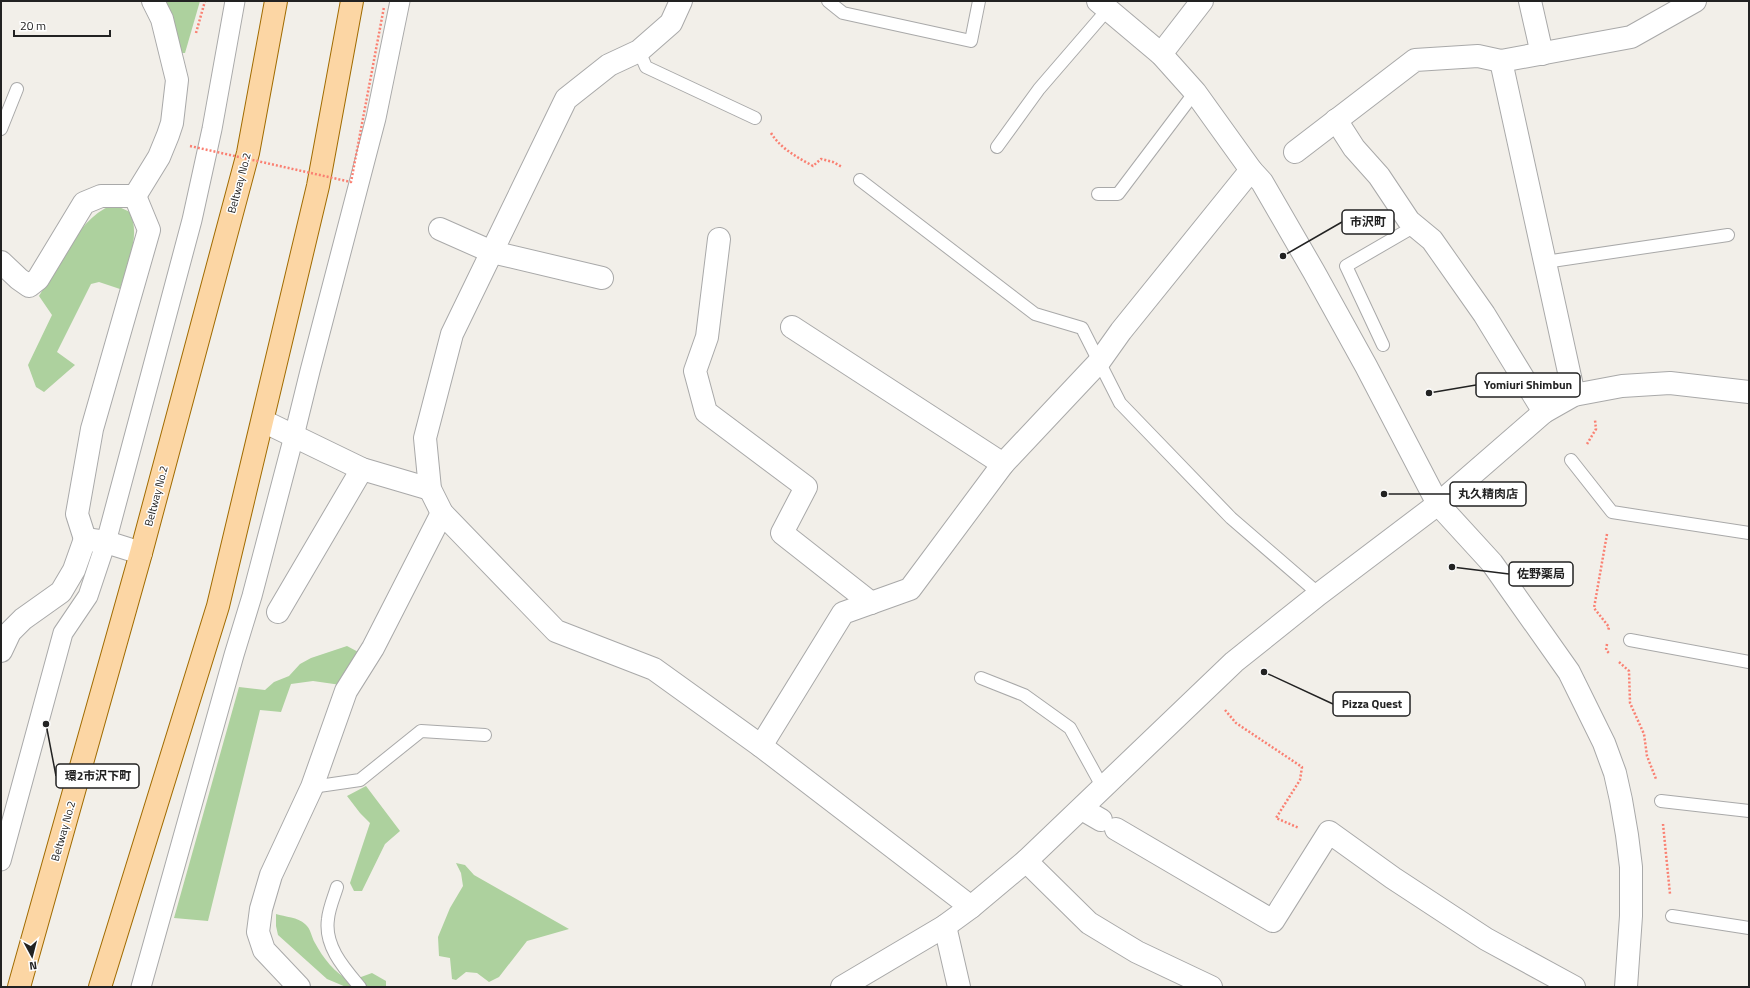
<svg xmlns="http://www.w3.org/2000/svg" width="1750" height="988" font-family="'Titillium Web','Noto Sans JP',sans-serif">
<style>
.forest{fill:#add19e}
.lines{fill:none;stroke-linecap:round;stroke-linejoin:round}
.service-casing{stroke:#a9a9a9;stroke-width:14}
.pedestrian-casing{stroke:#a9a9a9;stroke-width:21}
.minor-casing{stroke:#a9a9a9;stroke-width:24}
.tertiary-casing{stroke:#a9a9a9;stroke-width:24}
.primary-casing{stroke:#a06b00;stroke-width:24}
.path{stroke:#fa8072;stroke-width:2.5;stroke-dasharray:2 2;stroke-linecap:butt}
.service{stroke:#fff;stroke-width:12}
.pedestrian{stroke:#fff;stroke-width:19}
.minor{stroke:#fff;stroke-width:22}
.tertiary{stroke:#fff;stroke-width:22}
.primary{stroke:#fcd6a4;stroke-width:22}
.path-bridge{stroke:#fa8072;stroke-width:2.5;stroke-dasharray:2 2;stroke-linecap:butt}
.labels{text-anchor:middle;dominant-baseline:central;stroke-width:3;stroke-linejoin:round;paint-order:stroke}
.street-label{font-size:11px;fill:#222;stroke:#fff}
.leader{fill:none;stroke:#222;stroke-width:1.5}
.callout-dot{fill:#222;stroke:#fff;stroke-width:1.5}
.callout{fill:#fff;stroke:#222;stroke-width:1.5}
.callout-label{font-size:12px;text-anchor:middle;font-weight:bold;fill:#222}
</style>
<rect width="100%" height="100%" fill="#f2efe9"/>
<!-- forest -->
<g class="forest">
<path d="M160,1h40l-15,52h-7z"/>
<path d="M119,207l11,5c11,24 -3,53 -10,77l-21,-7 -8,2 -34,68 18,13 -31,27 -8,-5 -8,-22 24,-50 -13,-19c16,-26 37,-71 65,-87 3,-2 10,-2 15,-2z"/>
<path d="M347,646l15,8 -21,31 -28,-4 -22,3 -10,28 -21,-2 -52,211 -34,-3 65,-231 26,3 9,-8 15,-6 11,-12 11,-6z"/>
<path d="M366,786l34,45 -15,13 -23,47h-8l-4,-8 20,-60 -10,-10 -13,-17z"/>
<path d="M456,863l9,2 9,10 95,54 -42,12 -28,36 -10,5 -12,-9 -11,-1 -10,8 -4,-1 -2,-21 -11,-2 -1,-19 12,-29 13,-22 -2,-13z"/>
<path d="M276,914c9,3 22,3 29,10 6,5 6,12 10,19 8,15 20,30 35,38l22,-8 14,8v6h-40l-19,-8 -49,-44 -2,-9z"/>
</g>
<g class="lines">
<defs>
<g id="service">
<path d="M828,1l15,12 128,28 8,-40"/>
<path d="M639,51l7,16 109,51"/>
<path d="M1,129l16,-40"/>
<path d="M997,147l42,-58 69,-80"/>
<path d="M860,180l175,134 47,14 38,75 111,115 88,76"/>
<path d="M1098,194h20l77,-102"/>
<path d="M1545,262l183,-27"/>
<path d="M1383,345l-37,-79 69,-40"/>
<path d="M1571,460l41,52 137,21"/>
<path d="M1630,640l119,22"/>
<path d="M981,678l43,17 46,33 33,60"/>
<path d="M312,787l48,-7 61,-49 64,4"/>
<path d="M1661,801l88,10"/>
<path d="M337,887c-3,10 -8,21 -9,32 -4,27 16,49 32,68"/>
<path d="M1672,916l77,12"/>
</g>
<g id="pedestrian">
<path d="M1,861l62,-228 25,-37 18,-54 86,-322 20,-91 23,-128"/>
<path d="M141,987l93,-332 18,-59 42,-160 16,-65 66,-253 24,-117"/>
</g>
<g id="minor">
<path d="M681,1l-10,22 -32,28 -30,14 -43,34 -114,235 -27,104 5,51 12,24 114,118 98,38 107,77 210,161"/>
<path d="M1530,1l12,53"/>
<path d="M1161,54l41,-53"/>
<path d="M1336,120l18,28 25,28 30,45 23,19 52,74 60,98"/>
<path d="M1295,152l120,-92 63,-4 23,5"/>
<path d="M135,196l24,-39 9,-22 4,-12 5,-43 -15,-61 -9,-18"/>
<path d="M440,229l52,23 110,26"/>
<path d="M719,239l-12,98 -12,34 11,41 100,75 -24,46 89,70"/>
<path d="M1,262l18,17 10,7 9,-7 46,-76 17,-7h34"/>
<path d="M792,327l211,137"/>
<path d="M1574,395l-73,-334 130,-24 64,-36"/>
<path d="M263,421l99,48 68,20"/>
<path d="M1438,504l106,-92 30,-17 48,-9 48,-3 79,9"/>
<path d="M85,539l-8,-25 15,-85 57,-199 -14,-34"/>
<path d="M278,612l84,-143"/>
<path d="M1,651l9,-19 13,-13 38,-27 13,-22 11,-31 21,3 35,11"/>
<path d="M761,746l82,-133 67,-24 93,-125 96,-102 22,-31 130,-161"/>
<path d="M1082,809l19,11"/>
<path d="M1116,829l157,92 56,-89 64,46 93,61 88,48"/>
<path d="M1026,861l63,62 48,29 74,35"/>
<path d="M945,926l14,61"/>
<path d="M299,987l-35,-37 -6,-18 3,-23 10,-34 41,-88 34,-96 27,-43 69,-135"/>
</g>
<g id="tertiary">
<path d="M1098,1l63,53 34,38 56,78 11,12 52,90 52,94 72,138 54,59 77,109 35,71 11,30 6,27 6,35 4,32v49l-5,71"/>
<path d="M842,987l103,-61 26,-19 55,-46 208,-199 85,-68 119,-90"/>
</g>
<g id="primary">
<path d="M19,987l122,-434 107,-400 28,-152"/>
<path d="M100,987l118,-381 100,-420 34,-185"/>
</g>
</defs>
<!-- service casing -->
<use href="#service" class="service-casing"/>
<!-- pedestrian casing -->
<use href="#pedestrian" class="pedestrian-casing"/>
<!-- minor casing -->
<use href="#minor" class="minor-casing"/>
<!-- tertiary casing -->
<use href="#tertiary" class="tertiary-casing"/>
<!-- primary casing -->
<use href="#primary" class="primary-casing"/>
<!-- path -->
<g class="path">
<path d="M196,33l9,-32"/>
<path d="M771,133c10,16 26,24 42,33l8,-7 12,3 9,5"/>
<path d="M1587,444l9,-15 -1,-9"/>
<path d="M1607,534l-13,74 15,19 -1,4"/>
<path d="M1607,644l-1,6 4,4"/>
<path d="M1619,662l10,9 1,32 14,31 3,22 9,23"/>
<path d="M1225,710l11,13 66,44 -2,13 -24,38 23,10"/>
<path d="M1663,824l7,70"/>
</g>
<!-- service -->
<use href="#service" class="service"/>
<!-- pedestrian -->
<use href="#pedestrian" class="pedestrian"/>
<!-- minor -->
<use href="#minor" class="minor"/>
<!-- tertiary -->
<use href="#tertiary" class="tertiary"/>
<!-- primary -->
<use href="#primary" class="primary"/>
<!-- path-bridge -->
<path class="path-bridge" d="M190,146l161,36 33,-175"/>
</g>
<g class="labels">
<!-- street labels -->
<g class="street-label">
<text transform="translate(239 183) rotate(-75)">Beltway No.2</text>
<text transform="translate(156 496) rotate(-75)">Beltway No.2</text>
<text transform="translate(63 831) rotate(-74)">Beltway No.2</text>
</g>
</g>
<!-- callouts -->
<path class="leader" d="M1283 256L1342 222M1429 393L1476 385M1384 494L1450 494M1452 567L1509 574M1264 672L1333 704M46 724L56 776"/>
<g class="callout-dot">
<circle cx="1283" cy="256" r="4"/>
<circle cx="1429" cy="393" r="4"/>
<circle cx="1384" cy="494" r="4"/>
<circle cx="1452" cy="567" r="4"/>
<circle cx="1264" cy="672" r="4"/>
<circle cx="46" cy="724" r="4"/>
</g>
<g class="callout">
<rect x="1342" y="210" width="52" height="24" rx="4"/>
<rect x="1476" y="373" width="104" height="24" rx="4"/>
<rect x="1450" y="482" width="76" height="24" rx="4"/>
<rect x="1509" y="562" width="64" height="24" rx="4"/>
<rect x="1333" y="692" width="77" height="24" rx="4"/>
<rect x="56" y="764" width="83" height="24" rx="4"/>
</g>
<g class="callout-label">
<text x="1368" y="226">市沢町</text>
<text x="1528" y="389">Yomiuri Shimbun</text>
<text x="1488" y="498">丸久精肉店</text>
<text x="1541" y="578">佐野薬局</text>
<text x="1372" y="708">Pizza Quest</text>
<text x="98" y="780">環2市沢下町</text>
</g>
<!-- border -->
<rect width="1750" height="988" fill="none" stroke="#222222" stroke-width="4"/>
<!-- north arrow -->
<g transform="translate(32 956) rotate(173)" stroke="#ffffff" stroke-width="3" paint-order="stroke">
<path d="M0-3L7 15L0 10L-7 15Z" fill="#222222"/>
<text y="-6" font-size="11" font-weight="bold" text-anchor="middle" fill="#222222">N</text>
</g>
<!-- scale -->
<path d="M14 30v6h96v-6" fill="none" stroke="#222222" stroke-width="2"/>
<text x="20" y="30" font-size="12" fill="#222222" stroke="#ffffff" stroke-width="3" paint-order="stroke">20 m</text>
</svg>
